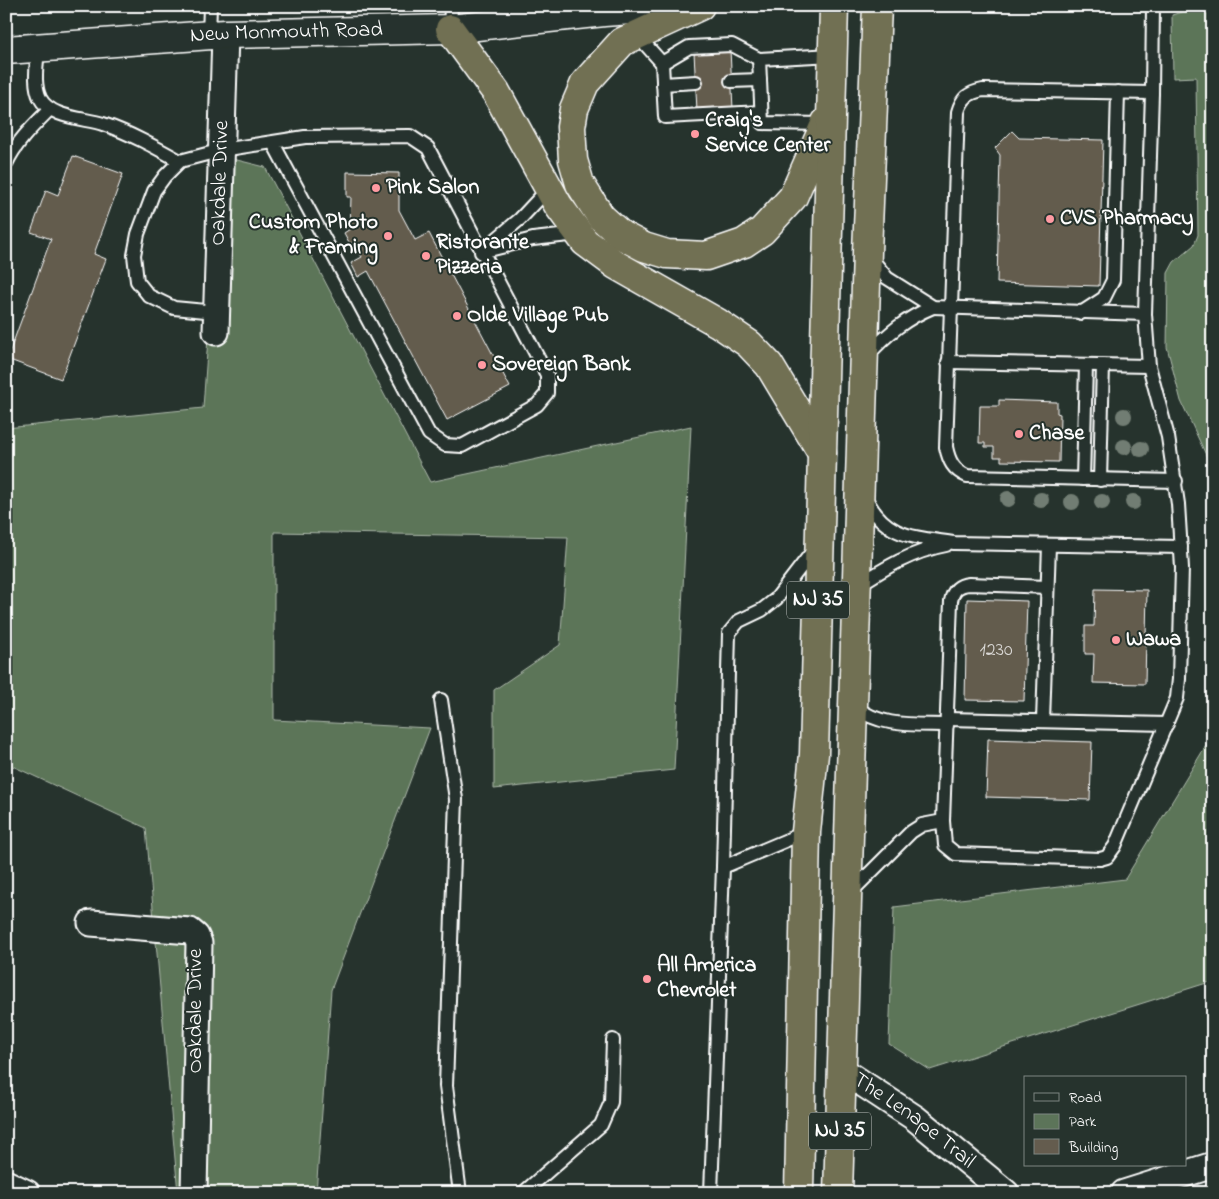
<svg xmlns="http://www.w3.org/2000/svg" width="1219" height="1199" font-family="'Indie Flower',sans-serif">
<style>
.green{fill:#5c7459;stroke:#aebaac}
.building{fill:#645c4e;stroke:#fff}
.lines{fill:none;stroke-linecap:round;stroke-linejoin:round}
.service-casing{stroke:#fff;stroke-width:16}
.minor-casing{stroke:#fff;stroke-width:29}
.secondary-casing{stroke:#fff;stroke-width:31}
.trunk-casing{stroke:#fff;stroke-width:31}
.service{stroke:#26332d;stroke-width:12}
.minor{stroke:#26332d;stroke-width:25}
.secondary{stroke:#26332d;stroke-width:28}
.trunk{stroke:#716f52;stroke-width:28}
.tree{fill:#717d73}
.poi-dot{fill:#ff9aa2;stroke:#26332d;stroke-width:2}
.labels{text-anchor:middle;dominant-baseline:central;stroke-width:4;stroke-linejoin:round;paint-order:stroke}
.number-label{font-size:20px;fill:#d8d6d3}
.shield{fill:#26332d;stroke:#bec2c0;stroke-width:1}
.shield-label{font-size:21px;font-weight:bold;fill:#fff}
.street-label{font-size:22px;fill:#fff;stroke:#26332d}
.poi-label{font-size:22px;font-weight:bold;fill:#fff;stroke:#26332d;text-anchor:start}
</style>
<rect width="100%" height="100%" fill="#26332d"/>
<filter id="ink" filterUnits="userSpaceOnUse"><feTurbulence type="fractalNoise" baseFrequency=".02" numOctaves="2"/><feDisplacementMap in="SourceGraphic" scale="10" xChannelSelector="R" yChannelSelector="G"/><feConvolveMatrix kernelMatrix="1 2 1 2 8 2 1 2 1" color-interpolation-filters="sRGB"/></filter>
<g filter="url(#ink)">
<!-- green -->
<g class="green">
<path d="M1200,6h13v464l-32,-69 -14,-54 1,-74 6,-11 20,-17 4,-10 -2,-158 -23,1 -1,-63z"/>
<path d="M221,156l44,11 165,315 261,-56 -17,344 -180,19v-99l66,-45 8,-108 -294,-5v188l156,8 -99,262 -15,203h-138l-32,-365 -140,-65v-335l197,-20z"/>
<path d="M1213,734v247l-283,89 -41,-26 5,-137 231,-28z"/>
</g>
<!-- building -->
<g class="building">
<path d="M730,50l3,59 -36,2 -3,-59z"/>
<path d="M1012,131l7,7 84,2 -4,146 -102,-3 3,-128 -5,-7z"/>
<path d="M73,156l50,18 -29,80 12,5 -45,120 -54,-20 44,-120 -20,-7 15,-42 12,5z"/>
<path d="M347,172l52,1v37l16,30 14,-7 81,154 -63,33 -79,-149 -10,6 -7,-14 11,-6 -8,-15 -4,2 -6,-11 6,-4 1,-32h-4z"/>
<path d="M999,400l58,2v11l3,1 -1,48 -58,-1v-4h-7v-10h-9v-4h-6l1,-37h19z"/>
<path d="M1095,589l52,1 -2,94 -52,-1 1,-29h-9v-28h9z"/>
<path d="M967,599l60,2 -3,100 -59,-1z"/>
<path d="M988,739l104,3 -2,58 -104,-3z"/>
</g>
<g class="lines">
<defs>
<g id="service">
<path d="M450,29l1,-23"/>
<path d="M637,35l25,28 3,54 96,-5"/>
<path d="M209,36l1,-30"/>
<path d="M38,48c-1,17 -5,35 2,50 10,20 44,20 63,26 27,9 52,23 77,37"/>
<path d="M662,63l27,-16 43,-2 27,14"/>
<path d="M731,81l29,-1"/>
<path d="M663,84l33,-2"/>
<path d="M1152,93l-169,-3c-15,3 -21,8 -25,22l-12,335c3,14 7,23 21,29l209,5"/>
<path d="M825,124l-63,-1 -3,-64 74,-4"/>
<path d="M6,164c10,-22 27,-38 44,-55"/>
<path d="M549,188l-29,31 -39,33 52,-13 45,-5"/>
<path d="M871,258l16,20 46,29 212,7"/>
<path d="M216,312l-42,-4 -25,-12 -12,-15 -3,-26 4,-21 16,-43 11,-15 15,-15 42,-11 83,-13 105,-1 18,12 119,227v18l-10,12 -75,41 -17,-1 -16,-11 -156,-291"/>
<path d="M1081,313l23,-15 9,-18 5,-188"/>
<path d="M868,355c19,-21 38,-37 65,-48"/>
<path d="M948,362l201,4"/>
<path d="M1083,479l3,-114"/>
<path d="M1100,480l3,-115"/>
<path d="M865,496c19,42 49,41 89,47l227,4"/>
<path d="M856,587c28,-19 57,-36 90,-42"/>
<path d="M441,700l15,99 -10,287 14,107"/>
<path d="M854,706c27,22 60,18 93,19"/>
<path d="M947,719l220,5"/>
<path d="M1043,721l6,-176"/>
<path d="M943,821l2,24 11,9 144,5 7,-2 8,-11 62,-148 2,-19 3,-111 -4,-64 -10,-67 -19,-71 -4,-52 7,-221 1,-87"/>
<path d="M723,867l83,-35"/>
<path d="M850,893l61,-61 11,-7 21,-4 8,-220c2,-11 7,-16 18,-17l78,3"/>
<path d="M523,1193l78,-68 10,-23 2,-62"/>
<path d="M711,1193l12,-326 6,-234 10,-12 23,-11 14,-11 40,-52"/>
</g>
<g id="minor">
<path id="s1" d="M216,332l9,-298"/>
<path d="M91,923l99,8 6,5 3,7 -5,250"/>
<path id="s2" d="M842,1070l73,48 91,75"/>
<path d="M6,1183l21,10"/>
<path d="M1124,1193l89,-28"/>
</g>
<g id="secondary">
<path id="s3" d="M6,50l219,-16 225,-5 154,-17 82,-6"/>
</g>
<g id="trunk">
<path d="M700,6l-78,36 -37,41 -11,26 -3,18 2,33 7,24 21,33 20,18 23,12 23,7 39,2 38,-13 18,-12 31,-34 33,-75"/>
<path d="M450,29l46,63 62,113 27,37 31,23 102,58 31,21 20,21 53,88"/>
<path d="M799,1193l7,-361 8,-78 20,-748"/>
<path d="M838,1193l29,-941 10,-246"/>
</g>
</defs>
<!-- service casing -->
<use href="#service" class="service-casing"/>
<!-- minor casing -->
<use href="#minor" class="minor-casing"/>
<!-- secondary casing -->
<use href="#secondary" class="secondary-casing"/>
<!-- trunk casing -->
<use href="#trunk" class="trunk-casing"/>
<!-- service -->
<use href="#service" class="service"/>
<!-- minor -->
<use href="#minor" class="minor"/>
<!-- secondary -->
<use href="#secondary" class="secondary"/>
<!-- trunk -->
<use href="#trunk" class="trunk"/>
</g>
<!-- trees -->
<g class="tree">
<circle cx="1124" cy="416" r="8"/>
<circle cx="1124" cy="447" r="8"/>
<circle cx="1141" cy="449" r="8"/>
<circle cx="1008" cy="499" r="8"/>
<circle cx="1041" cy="500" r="8"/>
<circle cx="1072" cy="502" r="8"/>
<circle cx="1102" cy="502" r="8"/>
<circle cx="1133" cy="502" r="8"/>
</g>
</g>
<!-- markers -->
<g class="poi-dot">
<circle cx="695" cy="134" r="5"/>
<circle cx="376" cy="188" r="5"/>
<circle cx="1050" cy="219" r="5"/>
<circle cx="388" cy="236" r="5"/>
<circle cx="426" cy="256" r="5"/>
<circle cx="457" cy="316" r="5"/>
<circle cx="482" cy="365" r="5"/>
<circle cx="1019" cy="434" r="5"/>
<circle cx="1116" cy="640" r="5"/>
<circle cx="647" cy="979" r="5"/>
</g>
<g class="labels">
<!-- number labels -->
<g class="number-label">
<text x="996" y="650">1230</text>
</g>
<!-- shield labels -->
<g class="shield">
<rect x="787" y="581.5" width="62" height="37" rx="4"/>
<rect x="809" y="1112.5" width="62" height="37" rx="4"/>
</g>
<g class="shield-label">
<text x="818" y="600">NJ 35</text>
<text x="840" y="1131">NJ 35</text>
</g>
<!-- street labels -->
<g class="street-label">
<text stroke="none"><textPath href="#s3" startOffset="281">New Monmouth Road</textPath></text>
<text stroke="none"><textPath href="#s1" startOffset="149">Oakdale Drive</textPath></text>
<text transform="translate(196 1011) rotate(-90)">Oakdale Drive</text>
<text stroke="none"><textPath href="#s2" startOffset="88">The Lenape Trail</textPath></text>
</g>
<!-- poi labels -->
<g class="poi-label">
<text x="705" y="121">Craig's<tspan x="705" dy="25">Service Center</tspan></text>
<text x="386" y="188">Pink Salon</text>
<text x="1060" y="219">CVS Pharmacy</text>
<text x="378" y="223" text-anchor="end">Custom Photo<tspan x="378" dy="25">&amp; Framing</tspan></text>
<text x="436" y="243">Ristorante<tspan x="436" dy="25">Pizzeria</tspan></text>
<text x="467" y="316">Olde Village Pub</text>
<text x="492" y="365">Sovereign Bank</text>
<text x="1029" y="434">Chase</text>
<text x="1126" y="640">Wawa</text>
<text x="657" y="966">All America<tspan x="657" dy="25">Chevrolet</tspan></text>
</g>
</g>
<!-- margin -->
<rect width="1219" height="1199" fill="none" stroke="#26332d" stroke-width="25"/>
<rect x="12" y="12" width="1194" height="1174" fill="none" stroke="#fff" stroke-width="2" filter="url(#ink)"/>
<!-- legend -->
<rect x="1024" y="1076" width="162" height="90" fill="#26332d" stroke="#7d8581"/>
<rect x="1034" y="1093" width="25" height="8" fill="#26332d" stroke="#7d8581"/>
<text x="1069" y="1102" font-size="15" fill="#ffffff">Road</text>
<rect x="1034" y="1114" width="25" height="15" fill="#5c7459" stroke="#7d8581"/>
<text x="1069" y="1126" font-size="15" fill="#ffffff">Park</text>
<rect x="1034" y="1139" width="25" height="15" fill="#645c4e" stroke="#7d8581"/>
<text x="1069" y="1152" font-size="15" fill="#ffffff">Building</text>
</svg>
